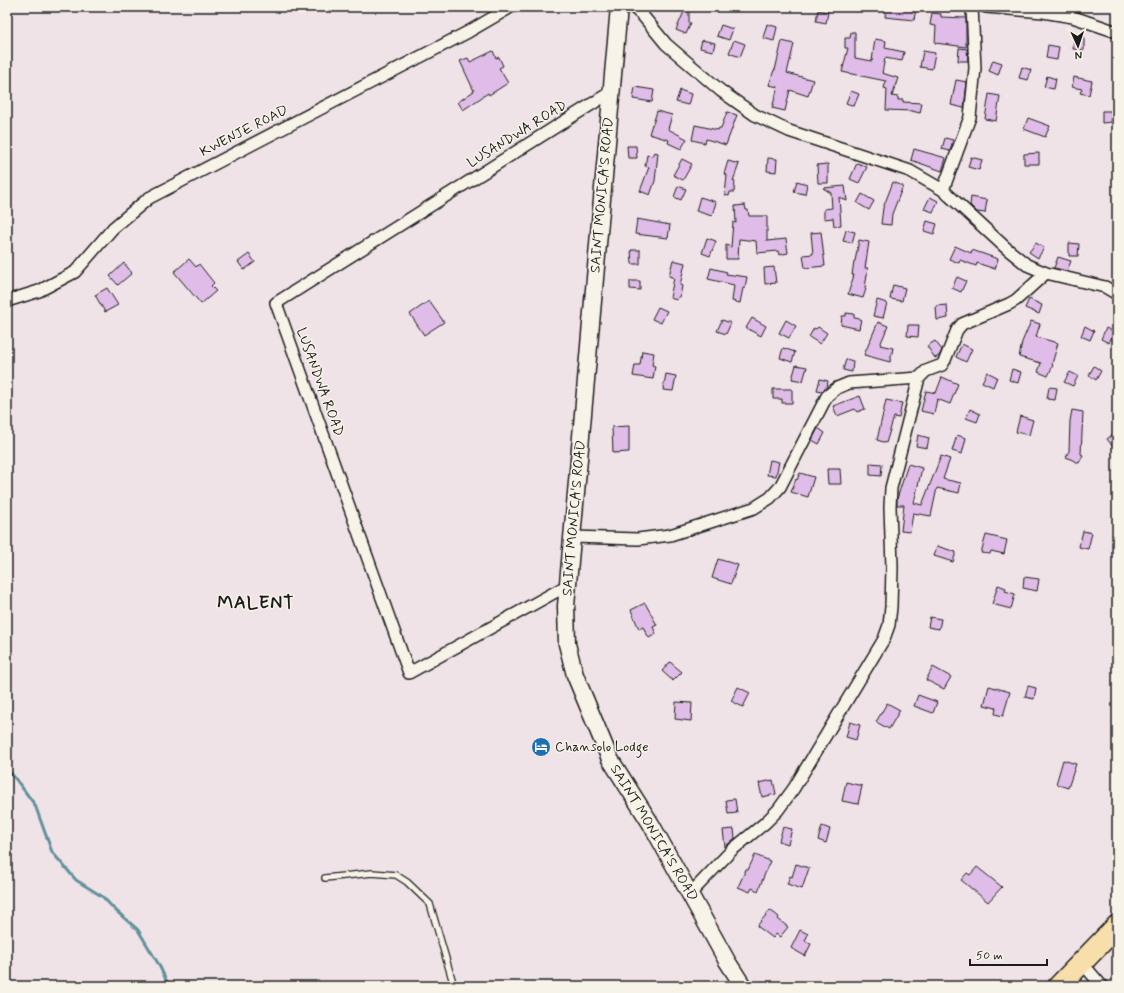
<svg xmlns="http://www.w3.org/2000/svg" width="1124" height="993" font-family="Mynerve,sans-serif">
<style>
.lines{fill:none;stroke-linecap:round;stroke-linejoin:round}
.stream{stroke:#62919b;stroke-width:3}
.building{fill:#dfbde8;stroke:#1c1c1c}
.lane-casing{stroke:#1c1c1c;stroke-width:8}
.street-casing{stroke:#1c1c1c;stroke-width:14}
.secondary-casing{stroke:#1c1c1c;stroke-width:19}
.highway-casing{stroke:#1c1c1c;stroke-width:24}
.lane{stroke:#f7f3e8;stroke-width:5.5}
.street{stroke:#f7f3e8;stroke-width:11}
.secondary{stroke:#f7f3e8;stroke-width:16}
.highway{stroke:#f8deab;stroke-width:21}
.labels{text-anchor:middle;dominant-baseline:central;stroke-width:3;stroke-linejoin:round;paint-order:stroke}
.street-label{font-size:14px;fill:#1c1c1c;stroke:#f7f3e8}
.poi-label{font-size:14px;fill:#1c1c1c;stroke:#f7f3e8;text-anchor:start}
.district-label{font-size:18px;font-weight:bold;letter-spacing:1px;fill:#1c1c1c;stroke:#f7f3e8}
</style>
<rect width="100%" height="100%" fill="#f0e3e8"/>
<filter id="ink" filterUnits="userSpaceOnUse"><feTurbulence type="fractalNoise" baseFrequency=".025" numOctaves="2"/><feDisplacementMap in="SourceGraphic" scale="8" xChannelSelector="R" yChannelSelector="G"/><feConvolveMatrix kernelMatrix="1 2 1 2 8 2 1 2 1" color-interpolation-filters="sRGB"/></filter>
<g filter="url(#ink)">
<g class="lines">
<!-- stream -->
<path class="stream" d="M7,769l8,9 20,27 17,47 24,28 27,17 11,12 24,21 21,35 10,21"/>
</g>
<!-- building -->
<g class="building">
<path d="M686,7h3v16h2l-5,11 -10,-4z"/>
<path d="M886,7h22l8,1 -2,12 -29,-3z"/>
<path d="M818,10l10,2 -2,11 -10,-2z"/>
<path d="M932,13l9,1v3l25,1v29l-31,-4 1,-17 -6,-1z"/>
<path d="M767,24l10,3 -3,14 -11,-3z"/>
<path d="M721,25l12,4 -4,11 -12,-4z"/>
<path d="M851,32h4v26l17,3 3,-22 11,2 -1,7 19,4 -2,9 -17,-3 -3,15 16,5 -6,18 6,1v3h5v2l19,1 -2,10 -8,-2 -26,-1 1,-21 -3,-1 2,-7 -44,-9 6,-24h-3v-10h5z"/>
<path d="M1074,37h10v13l-11,-1z"/>
<path d="M702,40l13,3 -2,8 -13,-3z"/>
<path d="M734,40l11,4 -5,13 -11,-4z"/>
<path d="M782,41l12,3 -7,29 26,7 -5,16 -18,-6 -5,21 -13,-3 6,-21 -9,-2 5,-15h1z"/>
<path d="M1048,45l11,2 -2,13 -11,-2z"/>
<path d="M959,48l8,1 1,12h-10z"/>
<path d="M493,51l3,7 3,-1 4,9 -4,2 9,15 -19,12 -1,-2 -25,17 -5,-8 16,-11 -14,-30 8,-3 2,4z"/>
<path d="M923,51l12,2 -3,16 -12,-2z"/>
<path d="M993,60l9,3 -4,12 -9,-4z"/>
<path d="M1022,67l9,3 -3,10 -9,-2z"/>
<path d="M1047,76l9,3 -2,10 -10,-2z"/>
<path d="M1074,77l18,4 -3,14 -9,-2 2,-4 -10,-2z"/>
<path d="M956,80l11,2 -3,26 -13,-3z"/>
<path d="M635,87l19,3 -2,12 -19,-3z"/>
<path d="M680,90l11,4 -3,11 -12,-3z"/>
<path d="M851,91l8,3 -5,12 -8,-3z"/>
<path d="M989,94l11,2 -4,25 -11,-2z"/>
<path d="M657,111l15,4 -4,14 19,10 -6,10 -13,-6 1,-3 -20,-6 3,-10h1z"/>
<path d="M1102,111h9l1,11 -10,1z"/>
<path d="M727,112l10,3 -11,30 -20,-6 -1,4 -13,-3 3,-15 23,5 1,-2h2z"/>
<path d="M1028,118l22,8 -5,11 -21,-8z"/>
<path d="M945,138l8,2 -3,11 -8,-2z"/>
<path d="M627,146h9l1,12h-9z"/>
<path d="M914,149l32,9 -4,13 -31,-11z"/>
<path d="M654,152l4,1 -3,28 -5,14 -10,-4 9,-24 -4,-1 2,-11 5,1z"/>
<path d="M1039,153v11h-15v-10z"/>
<path d="M971,157l11,3 -3,10 -11,-3z"/>
<path d="M768,158l9,1 -1,13 -9,-1z"/>
<path d="M682,159l10,5 -9,16 -10,-5z"/>
<path d="M728,161l11,3 -6,17h2l-1,11h-4l-1,4 -4,-1 2,-20 -3,-1z"/>
<path d="M857,163l10,4 -8,16 -9,-4z"/>
<path d="M828,164v19h-10l-1,-18z"/>
<path d="M797,181l10,3 -2,10 -11,-2z"/>
<path d="M893,182l10,4 -11,28 -1,11 -10,-1 2,-16z"/>
<path d="M678,186l8,3 -5,11 -7,-3z"/>
<path d="M845,186l2,15 -8,-4 2,28 -7,1 -1,-8 -9,1v-10l8,-1 -1,-15 -8,-5z"/>
<path d="M862,194l12,7 -5,9 -12,-7z"/>
<path d="M700,197l16,5 -4,14 -16,-5z"/>
<path d="M930,197l8,4 -5,11 -9,-3z"/>
<path d="M971,197l16,3 -2,13 -8,-1 -7,-7z"/>
<path d="M745,205l1,5h2l1,6h18v25l19,-2 2,14 -9,2 -1,-4 -21,2 -1,-12 -17,-2 -1,20h-12v-14l5,2 2,-25 3,1 -1,-17z"/>
<path d="M637,219l33,6 -2,13 -33,-4z"/>
<path d="M927,221l10,3 -3,10 -10,-3z"/>
<path d="M846,230l9,2 -3,11 -9,-2z"/>
<path d="M821,232l4,34 -20,2 -2,-13 10,-1 -2,-21z"/>
<path d="M707,238l9,3 -6,15 -8,-3z"/>
<path d="M859,240l10,2 -4,26h3l-3,20 1,1 -3,9 -15,-4 6,-19h-2l2,-14h1z"/>
<path d="M1036,243l8,5 -6,10 -9,-6z"/>
<path d="M1069,243l10,1 -1,12h-9z"/>
<path d="M955,246l16,7 1,-3 26,9 -3,10 -18,-6 -1,3 -16,-6 -1,3 -10,-4z"/>
<path d="M631,250h9v14h-8z"/>
<path d="M249,254l6,8 -11,8 -6,-8z"/>
<path d="M1058,257l13,4 -4,10 -13,-3z"/>
<path d="M189,259l7,8 3,-3 15,19 -3,3 5,5 -15,13 -27,-32z"/>
<path d="M673,260l12,3 -5,22 2,1 -2,11h-2l-1,3 -7,-2 4,-20 -5,-2z"/>
<path d="M124,263l8,10 -14,12 -8,-9z"/>
<path d="M774,267l2,16 -11,1 -1,-16z"/>
<path d="M711,268l16,4 -1,2 21,3 -2,11h-2l-3,15 -8,-2 2,-16 -26,-6z"/>
<path d="M957,277l9,4 -5,11 -9,-4z"/>
<path d="M630,281h10v9l-10,-1z"/>
<path d="M893,285l12,3 -3,13 -12,-2z"/>
<path d="M107,288l11,17 -13,7 -10,-17z"/>
<path d="M1029,299l13,6 -3,9 -14,-6z"/>
<path d="M877,300l10,3 -4,15 -10,-2z"/>
<path d="M429,301l15,21 -20,13 -14,-21z"/>
<path d="M947,305l1,13 -11,2 -1,-14z"/>
<path d="M658,307l9,4 -6,12 -9,-4z"/>
<path d="M846,313l8,1v4l7,1 -2,10 -18,-4 1,-9h4z"/>
<path d="M752,318l14,8 -5,10 -15,-8z"/>
<path d="M722,320l9,3 -5,11 -9,-3z"/>
<path d="M786,320l10,6 -7,12 -10,-5z"/>
<path d="M1031,321l9,3 -4,13 22,6 -6,21 1,1 -5,11 -10,-4 3,-9 -22,-6 3,-15z"/>
<path d="M878,322l10,4 -8,19 13,3 -3,14 -26,-7z"/>
<path d="M908,325h11l-1,12 -11,-1z"/>
<path d="M1085,326l9,5 -4,9 -9,-4z"/>
<path d="M818,327l9,6 -7,11 -11,-7 5,-9 2,1z"/>
<path d="M1106,328l8,4 -5,11 -8,-4z"/>
<path d="M935,341l7,9 -3,6 -4,2 -8,-12z"/>
<path d="M962,344l10,5 -6,13 -10,-5z"/>
<path d="M783,348l12,4 -3,10 -12,-4z"/>
<path d="M642,351l12,2 -2,12 3,1 -2,13 -20,-3 2,-11h5z"/>
<path d="M846,359l7,2 -1,11 -9,-2z"/>
<path d="M796,365l11,2 -4,14 -11,-2z"/>
<path d="M1094,366l7,5 -5,9 -7,-5z"/>
<path d="M1012,369l9,3 -3,11 -9,-3z"/>
<path d="M987,372l10,5 -4,10 -11,-5z"/>
<path d="M1070,372l8,4 -5,10 -9,-4z"/>
<path d="M666,374l10,2 -3,15 -10,-1z"/>
<path d="M942,377l16,7 -8,20 -13,-5 -3,15 -13,-3 5,-20 10,2z"/>
<path d="M820,379l8,2 -1,6 -5,4 -5,-1z"/>
<path d="M1049,387l8,1 -2,12 -8,-1z"/>
<path d="M773,389h19v14h-10v-4h-9z"/>
<path d="M860,396l5,13 -8,3 -2,-3 -18,7 -4,-10z"/>
<path d="M886,400l16,3 -3,15 -5,-1 -8,26 -9,-3z"/>
<path d="M970,409l10,5 -3,8 -11,-4z"/>
<path d="M1072,410l11,2 -2,42 2,1 -4,8 -13,-6 3,-6 1,-30z"/>
<path d="M1020,416l13,4 -4,15 -13,-3z"/>
<path d="M629,426v26l-16,1 -1,-26z"/>
<path d="M818,428l7,5 -6,11 -7,-4z"/>
<path d="M1117,431v21l-10,-13z"/>
<path d="M918,435l11,3 -2,10 -11,-2z"/>
<path d="M957,435l9,3 -4,16 -10,-3z"/>
<path d="M941,456l9,3 -7,20 18,4 -2,10 -22,-5 -6,28 -18,-3 -3,19 -9,-1 3,-26h-7v-6l11,-35 14,4 -8,35 8,2z"/>
<path d="M770,460l9,2 -3,14 -9,-1z"/>
<path d="M870,463l12,1 -1,12 -11,-1z"/>
<path d="M827,469h13l1,15h-13z"/>
<path d="M800,473l14,4 -6,20 -17,-5 5,-13 1,1z"/>
<path d="M1083,531l9,2 -4,16 -9,-2z"/>
<path d="M986,535l21,5 -3,14 -13,-3 -1,3 -9,-1z"/>
<path d="M937,546l19,6 -3,10 -19,-6z"/>
<path d="M718,559l20,6 -7,19 -19,-6z"/>
<path d="M1024,577l15,2 -2,12 -14,-3z"/>
<path d="M998,585l8,3 -1,3 10,3 -4,15 -19,-5z"/>
<path d="M645,603l12,22 -4,2 3,7 -7,4 -6,-11 -4,2 -8,-19z"/>
<path d="M930,617l11,2 -2,10 -11,-2z"/>
<path d="M670,662l12,10 -9,9 -11,-10z"/>
<path d="M933,667l18,10 -7,12 -18,-9z"/>
<path d="M989,686l21,6 -7,24 -8,-2 1,-6 -12,-3z"/>
<path d="M1028,686l8,2 -2,11 -9,-2z"/>
<path d="M738,687l12,6 -7,14 -12,-6z"/>
<path d="M918,695l19,7 -4,11 -19,-7z"/>
<path d="M676,702l16,1 -1,18 -16,-2z"/>
<path d="M887,703l13,7 -11,19 -13,-7z"/>
<path d="M850,722l10,3 -4,15 -10,-3z"/>
<path d="M1063,760l13,4 -8,24 -12,-4z"/>
<path d="M773,780l3,14 -14,3 -3,-14z"/>
<path d="M846,782l16,4 -4,18 -16,-3z"/>
<path d="M735,799l2,14 -9,1 -2,-14z"/>
<path d="M822,826l8,3 -4,14 -8,-3z"/>
<path d="M783,827l9,2 -4,15 -9,-3z"/>
<path d="M734,829l1,9 -10,9 -2,-17z"/>
<path d="M755,855l15,6 -12,30 -6,-3 -2,4 -12,-5 8,-18 2,1z"/>
<path d="M796,864l13,4 -7,21 -15,-5 3,-8 2,1z"/>
<path d="M977,867l25,20 -14,15 -27,-22 6,-7 3,2z"/>
<path d="M770,910l9,7 -1,2 10,8 -8,10 -4,-3 -3,4 -16,-12z"/>
<path d="M800,930l8,4 -3,7 6,3 -6,12 -14,-8z"/>
</g>
<g class="lines">
<defs>
<path id="lane" d="M325,878l47,-5 24,2 11,7 23,22 24,82"/>
<g id="street">
<path d="M633,7l10,9 23,28 55,47 34,24 34,16 121,40 33,19 63,58 21,17 19,8 59,14 12,7"/>
<path d="M986,7l57,5 30,5 44,15"/>
<path d="M943,190l27,-73 5,-49 -3,-61"/>
<path d="M7,301l32,-10 36,-19 38,-44 36,-30 319,-166 43,-25"/>
<path d="M573,537l65,2 32,-4 84,-27 16,-10 10,-11 47,-91 10,-8 12,-5 70,-5"/>
<path d="M568,585l-159,88 -133,-370 335,-211"/>
<path d="M690,894l42,-44 33,-27 13,-13 16,-22 90,-149 5,-14 2,-18 1,-40 -2,-60 1,-19 28,-110 7,-7 16,-6 3,-5 12,-30 5,-6 47,-20 7,-4 30,-27"/>
<path d="M1082,963l20,23"/>
</g>
<path id="secondary" d="M619,7l-53,599 1,38 8,31 35,84 41,65 76,137 16,25"/>
<path id="highway" d="M1059,986l58,-60"/>
</defs>
<!-- lane casing -->
<use href="#lane" class="lane-casing"/>
<!-- street casing -->
<use href="#street" class="street-casing"/>
<!-- secondary casing -->
<use href="#secondary" class="secondary-casing"/>
<!-- highway casing -->
<use href="#highway" class="highway-casing"/>
<!-- lane -->
<use href="#lane" class="lane"/>
<!-- street -->
<use href="#street" class="street"/>
<!-- secondary -->
<use href="#secondary" class="secondary"/>
<!-- highway -->
<use href="#highway" class="highway"/>
</g>
</g>
<!-- icons -->
<defs>
<symbol id="hotel-disc" viewBox="-11 -11 22 22"><circle r="9.5" fill="#1f6fb2" stroke="#f7f3e8"/><path d="M-6-4.5h1.5V1H6V5H4.5V3h-9V5H-6ZM-4 0a1.8 1.8 0 1 1 3.6 0ZM.5 0V-2.5h3Q6-2.5 6 0Z" fill="#fff"/></symbol>
</defs>
<g fill-rule="evenodd">
<use href="#hotel-disc" x="530" y="736" width="22" height="22"/>
</g>
<g class="labels">
<!-- street labels -->
<g class="street-label">
<text transform="translate(244 131) rotate(-27)">KWENJE ROAD</text>
<text transform="translate(517 134) rotate(-32)">LUSANDWA ROAD</text>
<text transform="translate(602 195) rotate(-85)">SAINT MONICA'S ROAD</text>
<text transform="translate(320 382) rotate(70)">LUSANDWA ROAD</text>
<text transform="translate(574 518) rotate(-85)">SAINT MONICA'S ROAD</text>
<text transform="translate(654 833) rotate(59)">SAINT MONICA'S ROAD</text>
</g>
<!-- poi labels -->
<g class="poi-label">
<text x="555" y="747">Chansolo Lodge</text>
</g>
<!-- district labels -->
<g class="district-label">
<text x="256" y="603">MALENT</text>
</g>
</g>
<!-- margin -->
<rect width="1124" height="993" fill="none" stroke="#f7f3e8" stroke-width="24"/>
<rect x="12" y="12" width="1100" height="969" fill="none" stroke="#1c1c1c" stroke-width="1.5" filter="url(#ink)"/>
<!-- north arrow -->
<g transform="translate(1078 46) rotate(177)" stroke="#f7f3e8" stroke-width="3" paint-order="stroke">
<path d="M0-3L7 15L0 10L-7 15Z" fill="#1c1c1c"/>
<text y="-6" font-size="11" font-weight="bold" text-anchor="middle" fill="#1c1c1c">N</text>
</g>
<!-- scale -->
<path d="M970 959v6h77v-6" fill="none" stroke="#1c1c1c" stroke-width="2"/>
<text x="976" y="959" font-size="12" fill="#1c1c1c" stroke="#f7f3e8" stroke-width="3" paint-order="stroke">50 m</text>
</svg>
